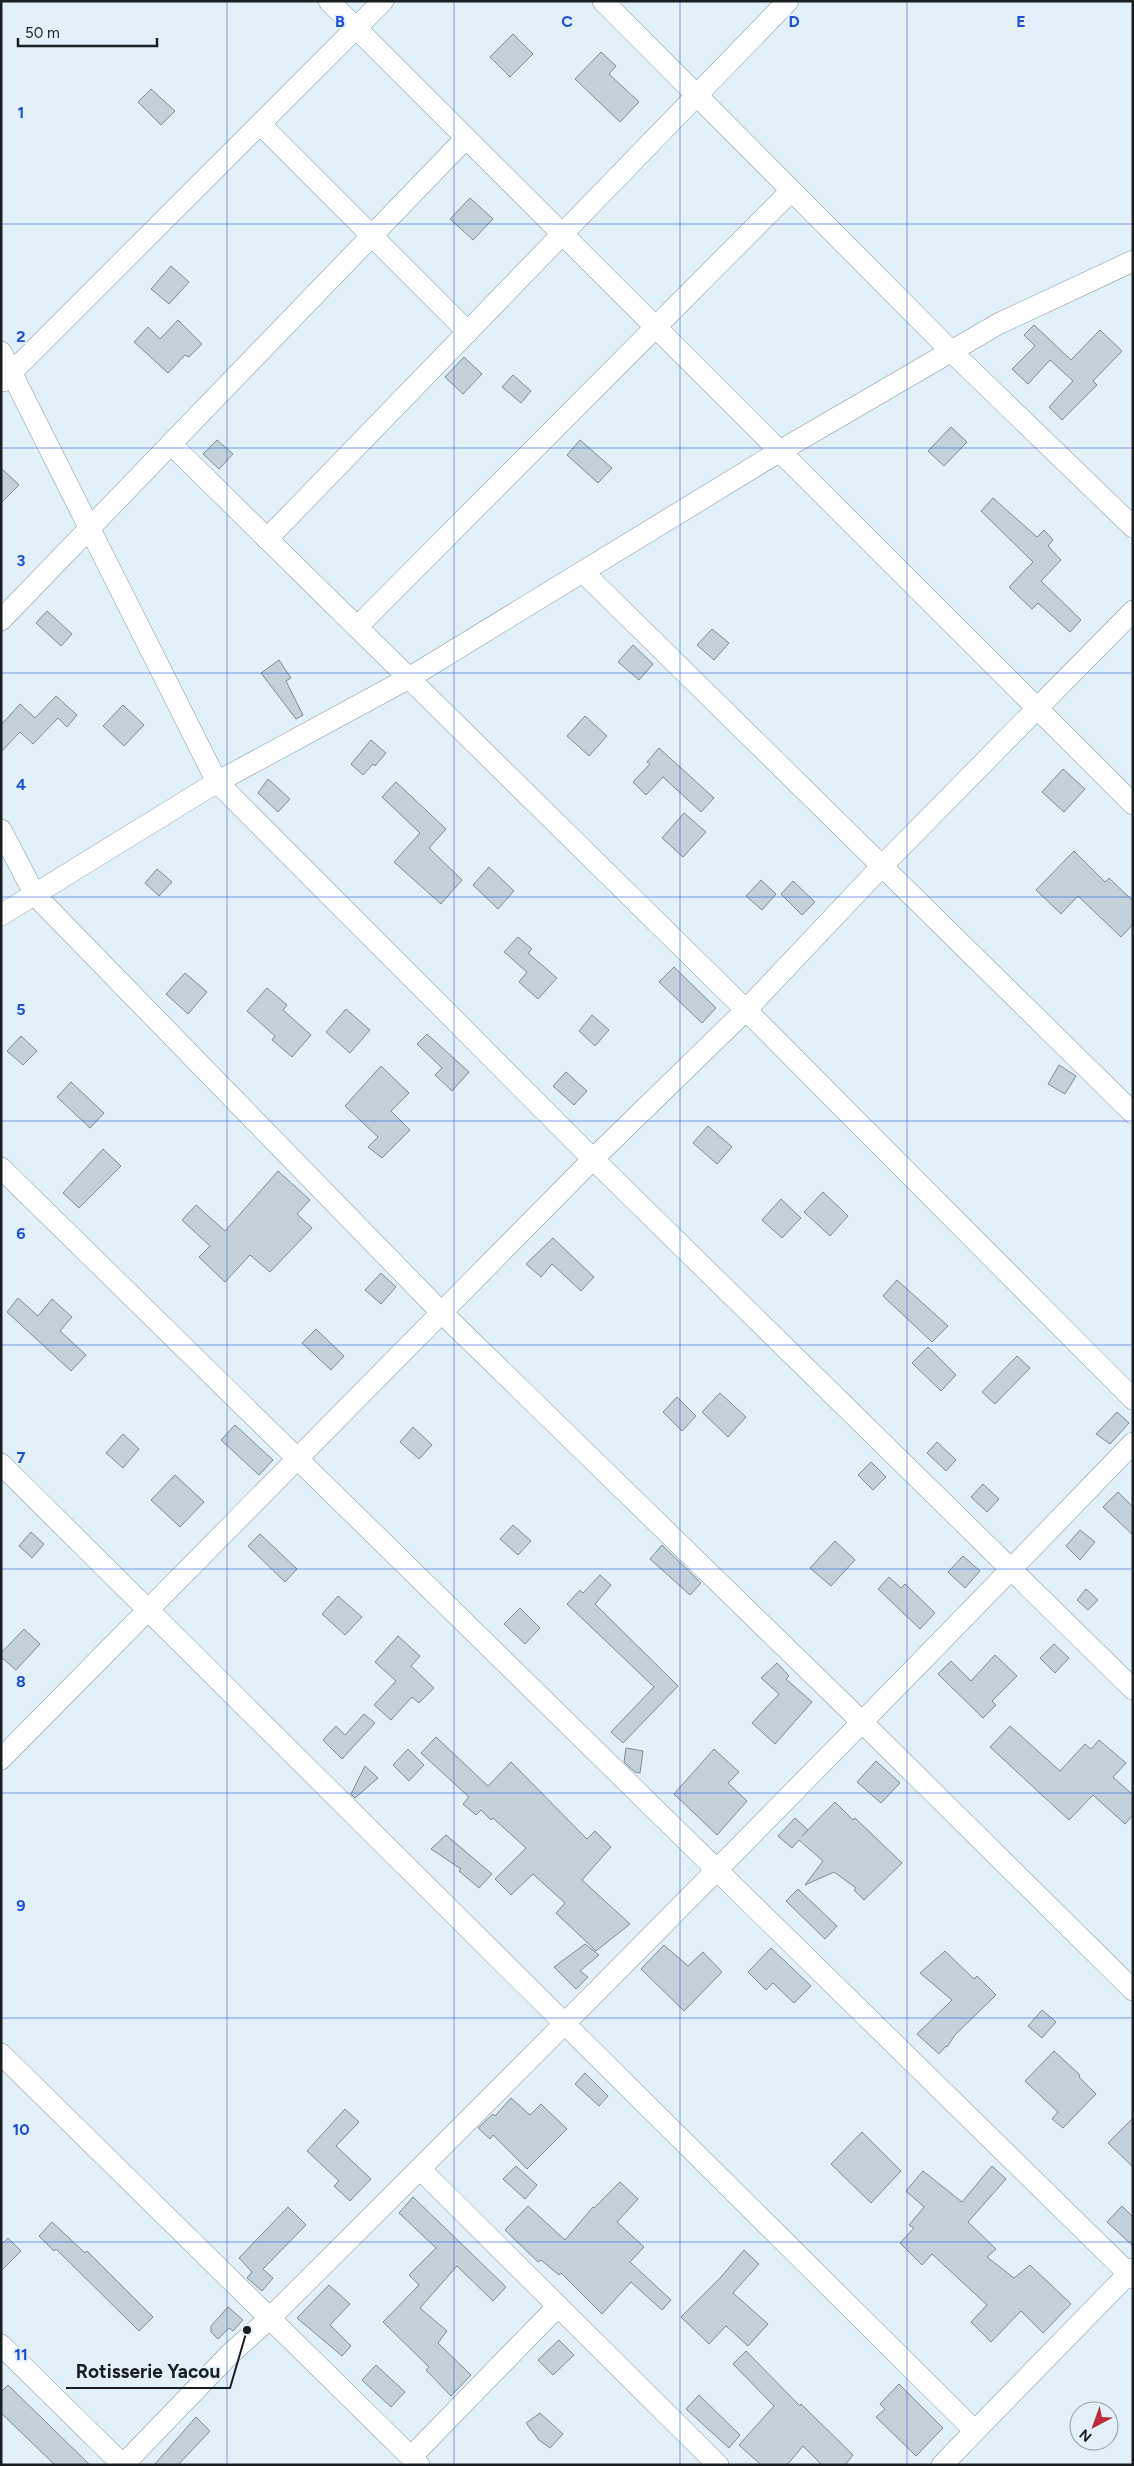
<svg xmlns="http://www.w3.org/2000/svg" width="1134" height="2466" font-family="Figtree,sans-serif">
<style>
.building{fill:#c3d2da;stroke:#7d8b92}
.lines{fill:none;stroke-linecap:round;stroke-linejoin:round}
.minor-casing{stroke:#88969d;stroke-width:22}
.minor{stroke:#fff;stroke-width:21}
.grid{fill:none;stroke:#1d4ed8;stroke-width:1;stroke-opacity:0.55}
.grid-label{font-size:16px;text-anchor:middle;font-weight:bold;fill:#1d4ed8;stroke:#e2f1f9;stroke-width:4;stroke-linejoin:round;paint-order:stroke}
.leader{fill:none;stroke:#191e21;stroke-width:2}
.callout-dot{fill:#191e21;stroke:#e2f1f9;stroke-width:2}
.callout-label{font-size:19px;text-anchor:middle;font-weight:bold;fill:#191e21;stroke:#e2f1f9;stroke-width:4;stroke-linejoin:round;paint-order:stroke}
</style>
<rect width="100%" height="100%" fill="#e2f1f9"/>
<!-- building -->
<g class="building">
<path d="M513,34l20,20 -23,23 -20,-20z"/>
<path d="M601,52l15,14 -7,8 30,28 -19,20 -45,-43z"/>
<path d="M151,89l24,22 -14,14 -23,-23z"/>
<path d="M470,198l23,21 -20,21 -23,-21z"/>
<path d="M171,266l18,16 -20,22 -18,-15z"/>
<path d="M178,320l24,24 -13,13 -4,-2 -17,18 -34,-31 14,-15 12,12z"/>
<path d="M1034,325l37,35 29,-30 22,21 -29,30 4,4 -35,35 -13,-13 24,-26 -23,-21 -22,24 -16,-15 23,-23 -11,-11z"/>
<path d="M464,357l18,17 -19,20 -18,-17z"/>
<path d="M513,375l18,16 -10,12 -19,-16z"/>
<path d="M951,427l16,15 -23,24 -16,-15z"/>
<path d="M217,440l16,14 -14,15 -16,-15z"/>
<path d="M580,440l32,28 -14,15 -31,-28z"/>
<path d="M1,468l18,17 -18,18z"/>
<path d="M993,498l44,39 7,-7 9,10 -5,6 13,14 -20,21 40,39 -11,12 -32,-29 -6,6 -23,-22 24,-25 -52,-51z"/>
<path d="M47,611l25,23 -11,12 -25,-23z"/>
<path d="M712,629l17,14 -15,17 -17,-15z"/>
<path d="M633,645l20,19 -14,16 -21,-18z"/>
<path d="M279,660l12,18 -5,3 17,34 -7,4 -35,-46z"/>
<path d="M56,696l21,19 -10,12 -9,-9 -25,26 -13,-12 -19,20v-27l19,-21 15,14z"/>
<path d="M123,705l21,20 -20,21 -21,-20z"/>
<path d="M585,716l22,20 -18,20 -22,-20z"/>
<path d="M371,740l15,13 -11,13 -2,-2 -10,11 -12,-11z"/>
<path d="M659,748l55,50 -13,14 -38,-35 -17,18 -13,-13 17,-18 -3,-2z"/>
<path d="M1063,769l22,20 -21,23 -22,-20z"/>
<path d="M268,779l22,20 -12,13 -20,-19z"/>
<path d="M396,782l50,47 -17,19 33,32 -21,24 -47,-42 26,-29 -38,-36z"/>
<path d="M684,813l22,19 -23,25 -21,-19z"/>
<path d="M1074,851l31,31 4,-4 24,23v23l-12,13 -43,-41 -17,18 -25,-24z"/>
<path d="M489,867l25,24 -16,18 -25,-24z"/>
<path d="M157,869l15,13 -13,14 -14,-13z"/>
<path d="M761,880l15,14 -14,16 -16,-14z"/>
<path d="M793,881l22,21 -13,13 -21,-21z"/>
<path d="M518,937l14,12 -4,4 29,25 -19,21 -19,-17 8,-10 -23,-20z"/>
<path d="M674,967l42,41 -14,15 -43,-41z"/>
<path d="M185,973l22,19 -19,22 -22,-20z"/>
<path d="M267,988l20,17 -4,5 28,25 -19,22 -20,-17 3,-4 -28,-25z"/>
<path d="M346,1009l24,21 -20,23 -24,-21z"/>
<path d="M592,1015l17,15 -14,16 -16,-15z"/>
<path d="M427,1034l42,38 -17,19 -17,-16 7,-7 -25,-24z"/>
<path d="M21,1036l16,15 -14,14 -16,-14z"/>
<path d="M1059,1065l17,11 -11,18 -17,-10z"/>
<path d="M381,1066l28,27 -18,18 19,19 -28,28 -14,-11 10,-10 -33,-31z"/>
<path d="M566,1072l21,19 -13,14 -21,-19z"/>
<path d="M71,1082l33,31 -14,15 -33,-31z"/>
<path d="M708,1126l24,21 -15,17 -24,-21z"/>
<path d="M103,1149l18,17 -42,42 -16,-15z"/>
<path d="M278,1171l32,29 -13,14 15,14 -42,44 -20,-17 -25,27 -26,-25 11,-11 -28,-26 14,-15 29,26z"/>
<path d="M823,1192l25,24 -18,20 -26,-24z"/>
<path d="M781,1199l20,19 -19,20 -20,-18z"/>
<path d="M553,1238l41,39 -13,14 -29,-27 -11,13 -15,-13z"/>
<path d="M381,1273l15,14 -15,17 -16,-14z"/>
<path d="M897,1280l51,46 -16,16 -49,-46z"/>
<path d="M18,1298l20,18 14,-17 20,18 -12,14 26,24 -15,16 -64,-59z"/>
<path d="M316,1329l28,27 -13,14 -29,-27z"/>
<path d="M928,1347l28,28 -15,16 -29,-28z"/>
<path d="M1017,1356l13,12 -35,36 -13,-12z"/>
<path d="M720,1393l26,24 -18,20 -26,-25z"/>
<path d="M677,1397l19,19 -14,15 -19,-19z"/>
<path d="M1117,1412l12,11 -19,21 -14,-10z"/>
<path d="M235,1425l38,35 -14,15 -38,-35z"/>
<path d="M413,1427l19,18 -13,14 -19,-17z"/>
<path d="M123,1434l16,15 -16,19 -17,-15z"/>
<path d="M937,1442l19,18 -10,11 -19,-18z"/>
<path d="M871,1462l15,15 -13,13 -15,-15z"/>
<path d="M175,1475l29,27 -24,25 -29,-27z"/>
<path d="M983,1484l16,15 -12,13 -16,-15z"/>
<path d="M1118,1492l15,15v28l-30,-28z"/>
<path d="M513,1525l18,16 -13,14 -18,-16z"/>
<path d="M1080,1530l15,12 -15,18 -14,-14z"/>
<path d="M31,1532l13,12 -12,14 -13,-12z"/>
<path d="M260,1534l37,35 -12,13 -37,-36z"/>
<path d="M835,1541l20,19 -24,26 -21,-18z"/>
<path d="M662,1545l39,38 -11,12 -40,-36z"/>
<path d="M963,1556l17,15 -15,17 -17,-16z"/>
<path d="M600,1575l11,10 -16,19 83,82 -55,57 -12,-11 43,-45 -87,-83 13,-14 3,3z"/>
<path d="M889,1577l12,11 4,-4 30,29 -15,16 -42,-40z"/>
<path d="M1086,1589l12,11 -10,10 -11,-10z"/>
<path d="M338,1596l24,21 -17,18 -23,-21z"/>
<path d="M520,1608l20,20 -15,16 -21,-20z"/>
<path d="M24,1629l16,15 -24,26 -15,-13v-4z"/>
<path d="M398,1636l22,20 -9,10 23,22 -15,15 -7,-6 -21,23 -17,-15 22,-24 -21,-19z"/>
<path d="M1054,1644l15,14 -14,15 -15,-15z"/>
<path d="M995,1655l22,21 -25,25 4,4 -13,13 -45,-44 13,-13 20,20z"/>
<path d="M777,1663l12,13 -3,3 26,23 -37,42 -23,-21 27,-29 -18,-16z"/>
<path d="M364,1714l11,9 -33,36 -19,-19 13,-14 9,9z"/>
<path d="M1010,1726l50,45 25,-27 6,5 8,-9 27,23 -13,14 20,18v20l-8,9 -32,-29 -24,25 -79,-73z"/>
<path d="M436,1737l52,49 23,-24 76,77 8,-8 16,16 -29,33 48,44 -34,27 -40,-38 9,-10 -32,-29 -22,21 -16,-16 31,-31 -33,-30 -2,2 -10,-10 -5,5 -13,-11 6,-7 -48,-44z"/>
<path d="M626,1748l17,3 -3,22 -5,-1 -11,-10z"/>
<path d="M408,1749l16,16 -15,16 -16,-16z"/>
<path d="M714,1749l25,23 -11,11 19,18 -30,34 -43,-41z"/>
<path d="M876,1761l24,22 -19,20 -24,-21z"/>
<path d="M365,1766l13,12 -23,20 -4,-4z"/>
<path d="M835,1802l18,18 2,-2 47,45 -38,37 -10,-10 2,-2 -22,-16 -29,13 18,-24 -24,-21 -7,8 -14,-12 17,-18 13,12 -6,6z"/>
<path d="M446,1835l46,39 -13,14 -20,-17 2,-2 -30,-20z"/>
<path d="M798,1889l39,37 -12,13 -39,-38z"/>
<path d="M585,1944l14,11 -19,16 8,6 -12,12 -22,-22z"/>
<path d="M664,1945l24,21 15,-14 19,20 -38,39 -43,-42z"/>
<path d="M771,1948l40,38 -17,17 -21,-20 -7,7 -18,-18z"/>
<path d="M945,1951l29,28 3,-3 19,19 -41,40 -8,12 -1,-1 -7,8 -22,-20 35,-34 -32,-27z"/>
<path d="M1042,2010l14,12 -14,16 -14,-12z"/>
<path d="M1054,2051l26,24 -1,2 17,17 -33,34 -11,-9 6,-7 -33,-31z"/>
<path d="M585,2073l23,23 -9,10 -24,-22z"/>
<path d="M511,2098l19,17 11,-11 26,25 -40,40 -34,-34 -3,4 -12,-11 15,-14 2,2z"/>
<path d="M345,2109l14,13 -23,24 35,33 -21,22 -16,-15 5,-5 -32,-30z"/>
<path d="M1133,2118v49l-25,-24z"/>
<path d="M862,2132l39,39 -30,32 -40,-39z"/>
<path d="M516,2166l21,19 -12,14 -22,-20z"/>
<path d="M992,2166l14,13 -38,43 28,27 -9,8 27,21 16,-13 41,39 -28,29 -22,-22 -30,31 -20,-20 16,-17 -55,-51 -10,11 -22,-22 14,-15 -5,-3 15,-18 -18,-16 17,-20 39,31z"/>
<path d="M620,2182l18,17 -21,23 27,25 -14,15 41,38 -9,10 -31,-28 -29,32 -41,-41 -2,2 -18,-15 -3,2 -33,-32 23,-24 37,34 28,-33 1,1z"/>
<path d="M413,2197l93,90 -13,14 -36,-35 -37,42 27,23 -9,12 33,32 -20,21 -25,-26 3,-3 -46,-45 36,-37 -10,-10 27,-27 -37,-35z"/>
<path d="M1122,2206l11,11v29l-26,-24z"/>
<path d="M288,2207l18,18 -43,44 10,9 -11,13 -15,-13 5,-6 -13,-14z"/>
<path d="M52,2222l33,31 2,-2 66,66 -14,14 -83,-82 -2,2 -15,-15z"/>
<path d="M8,2238l13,13 -20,20v-26z"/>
<path d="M744,2250l15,14 -26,29 35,31 -20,22 -22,-20 -17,18 -28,-27 40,-40z"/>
<path d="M329,2285l21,19 -20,21 21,21 -9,10 -45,-38z"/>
<path d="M228,2307l15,13 -10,11 -4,-3 -11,11 -7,-7v-6z"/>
<path d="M559,2340l15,15 -21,20 -15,-15z"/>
<path d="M746,2351l54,55 1,-2 52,51 -8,10h-23l-19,-19 -16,19h-26l-22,-20 35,-39 -41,-42z"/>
<path d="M376,2365l29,27 -14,15 -29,-27z"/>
<path d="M899,2384l44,44 -27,28 -40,-39 9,-8 -5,-5z"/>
<path d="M8,2385l82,80h-35l-54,-52v-21z"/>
<path d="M699,2395l41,40 -11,13 -43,-39z"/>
<path d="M540,2413l23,21 -13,14 -11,-8 -13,-17z"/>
<path d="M196,2417l14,14 -32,34h-24z"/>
</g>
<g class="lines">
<defs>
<g id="minor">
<path d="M329,1l804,803"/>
<path d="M603,1l349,351 181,175"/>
<path d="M261,125l207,207"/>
<path d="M1,352l216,430 376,377 540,530"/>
<path d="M3,381l380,-380"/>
<path d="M171,444l575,566 387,389"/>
<path d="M267,539l521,-538"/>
<path d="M583,572l550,541"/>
<path d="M1,620l465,-482"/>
<path d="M357,627l434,-436"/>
<path d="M1,830l34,65 406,417 421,410 271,268"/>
<path d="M1,915l216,-133 192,-104 371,-227 218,-127 135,-63"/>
<path d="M1,1168l1132,1110"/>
<path d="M1,1464l974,967"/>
<path d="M1,1759l592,-600 153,-149 136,-144 251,-255"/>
<path d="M1,2054l418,411"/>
<path d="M420,2169l298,296"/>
<path d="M1,2345l122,120"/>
<path d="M411,2457l147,-151"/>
<path d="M123,2465l107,-111 40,-36c291,-289 579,-580 863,-875"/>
<path d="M942,2465l191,-196"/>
</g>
</defs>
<!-- minor casing -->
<use href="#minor" class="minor-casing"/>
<!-- minor -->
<use href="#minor" class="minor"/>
</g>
<!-- grid -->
<path class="grid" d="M227,1v2464M454,1v2464M680,1v2464M907,1v2464M1,224h1132M1,448h1132M1,673h1132M1,897h1132M1,1121h1132M1,1345h1132M1,1569h1132M1,1793h1132M1,2018h1132M1,2242h1132"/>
<g class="grid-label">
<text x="340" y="27">B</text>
<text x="567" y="27">C</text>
<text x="794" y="27">D</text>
<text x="1021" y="27">E</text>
<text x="21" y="118">1</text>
<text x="21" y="342">2</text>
<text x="21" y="566">3</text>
<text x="21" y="790">4</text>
<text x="21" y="1015">5</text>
<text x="21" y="1239">6</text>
<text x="21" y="1463">7</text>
<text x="21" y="1687">8</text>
<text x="21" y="1911">9</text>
<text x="21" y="2135">10</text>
<text x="21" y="2360">11</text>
</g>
<!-- callouts -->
<path class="leader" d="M247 2330L230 2388H66"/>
<circle class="callout-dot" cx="247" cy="2330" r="5"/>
<g class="callout-label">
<text x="148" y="2378">Rotisserie Yacou</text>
</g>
<!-- border -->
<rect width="1134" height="2466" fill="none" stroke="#191e21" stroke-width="5"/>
<!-- north arrow -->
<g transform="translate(1094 2426) rotate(221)"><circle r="24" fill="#e2f1f9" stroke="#929da3"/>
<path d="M0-4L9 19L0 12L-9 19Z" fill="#bc2b3c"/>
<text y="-8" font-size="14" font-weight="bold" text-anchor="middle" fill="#191e21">N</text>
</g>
<!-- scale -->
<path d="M18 38v8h139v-8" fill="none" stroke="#191e21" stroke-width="2.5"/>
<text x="25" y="38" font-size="15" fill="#191e21" stroke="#e2f1f9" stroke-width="4" paint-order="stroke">50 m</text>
</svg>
